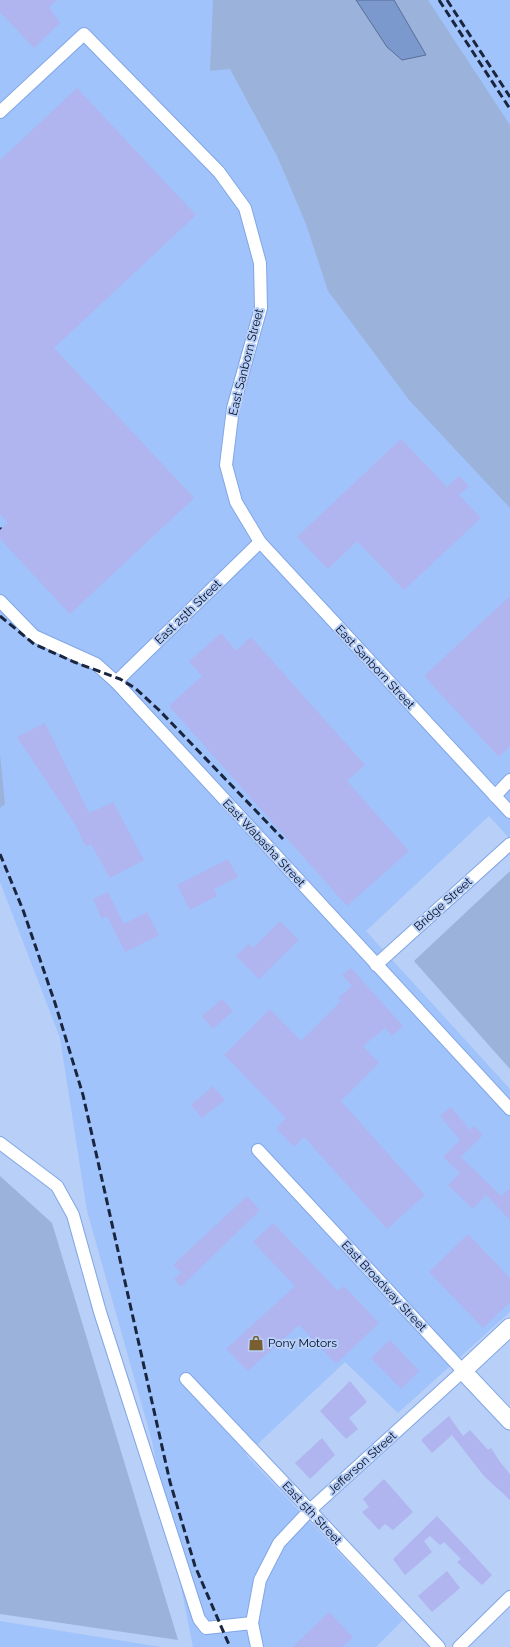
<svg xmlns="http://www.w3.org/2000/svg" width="510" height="1647" font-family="Raleway,sans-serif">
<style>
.built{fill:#a1c3fc}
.green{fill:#9bb2da}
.water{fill:#7b99cc;stroke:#576f9a}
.building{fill:#b0b4ef}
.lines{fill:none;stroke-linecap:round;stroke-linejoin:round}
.street-casing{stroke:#81a6e6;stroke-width:14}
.secondary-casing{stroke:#81a6e6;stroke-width:19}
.street{stroke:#fff;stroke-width:12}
.secondary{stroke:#fff;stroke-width:17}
.rail{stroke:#1a253e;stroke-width:3;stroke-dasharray:8 4;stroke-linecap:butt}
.labels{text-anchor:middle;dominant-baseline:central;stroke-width:4;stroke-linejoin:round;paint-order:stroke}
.street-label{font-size:12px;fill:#030d24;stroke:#b8cff7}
.poi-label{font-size:12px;fill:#030d24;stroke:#b8cff7;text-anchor:start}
</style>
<rect width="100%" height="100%" fill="#b8cff7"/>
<!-- built -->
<g class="built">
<path d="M0,0h510v839l-21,-23 -123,115 144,158v223l-112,101 -53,-51 -99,93 157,165 -27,27h-183l-41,-206 -65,-230 -27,-173 -60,-156z"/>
<path d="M0,1621l161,26h-161z"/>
</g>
<!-- green -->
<g class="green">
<path d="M213,0h215l82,125v383l-101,-108 -81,-109 -22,-67 -29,-68 -47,-87 -20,2z"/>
<path d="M0,754l5,50 -5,4z"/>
<path d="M510,871v198l-96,-108z"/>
<path d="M0,1176l52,47 126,417 -178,-26z"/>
</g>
<!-- water -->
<path class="water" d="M356,0h38l32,55 -24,5 -15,-13z"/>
<!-- building -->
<g class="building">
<path d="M0,0h57l-8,7 11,16 -26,25 -34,-36z"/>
<path d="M77,88l119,127 -142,133 140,150 -124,116 -70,-75v-9l8,-7 -8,-9v-354z"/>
<path d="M401,439l46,48 12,-11 10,10 -10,9 22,23 -77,72 -47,-49 -29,28 -31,-32z"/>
<path d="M510,596v150l-11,11 -75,-81z"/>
<path d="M221,633l15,18 15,-14 114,128 -18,16 62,70 -62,55 -178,-200 33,-30 -13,-15z"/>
<path d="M45,723l44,90 24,-11 31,58 -34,18 -19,-34 -5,3 -11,-23 -58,-87z"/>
<path d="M228,859l10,18 -24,12 3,7 -27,14 -13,-25z"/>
<path d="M108,892l16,32 23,-12 12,23 -34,17 -18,-36 -5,3 -9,-20z"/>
<path d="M280,921l19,19 -40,39 -23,-23 12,-12 5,4z"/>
<path d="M351,968l52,58 -11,10 -7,-8 -22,18 16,17 -38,38 84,94 -38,34 -83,-92 -10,10 -18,-19 10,-10 -62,-63 46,-46 31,32 40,-40 -3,-3 14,-12 -10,-11z"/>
<path d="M222,999l11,12 -20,18 -11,-13z"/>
<path d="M213,1086l12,14 -23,18 -11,-13z"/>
<path d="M451,1107l19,23 4,-4 9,9 -22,22 40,39 9,-8v32l-24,-25 -13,14 -25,-24 12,-12 -17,-16 17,-17 -20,-24z"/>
<path d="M247,1196l13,14 -79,77 -7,-8 7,-7 -8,-7z"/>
<path d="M273,1223l65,68 6,-5 35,37 -43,41 -37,-39 -51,46 -22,-22 69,-63 -42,-44z"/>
<path d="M468,1234l42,44v24l-27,26 -54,-56z"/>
<path d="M390,1340l29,31 -18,18 -30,-31z"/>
<path d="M350,1381l17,21 -18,16 9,11 -12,10 -26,-28z"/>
<path d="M449,1416l14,20 7,-6 18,20 3,-2 9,14 10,12v26l-26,-24 -32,-41 -20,18 -11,-13z"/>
<path d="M322,1438l13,17 -25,24 -15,-16z"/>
<path d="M384,1479l29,33 -20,18 -8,-6 -6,6 -17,-18 7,-5 -6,-8z"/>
<path d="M437,1516l33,35 22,24 -10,10 -25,-23 4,-3 -17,-17 -4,3 -10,-9 -6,5 8,11 -27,23 -12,-16z"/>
<path d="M447,1571l13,17 -28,24 -14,-16z"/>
<path d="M329,1612l24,25 -10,10h-50z"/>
</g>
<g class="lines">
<defs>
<g id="street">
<path d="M0,112l84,-78 135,138 26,36 15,55 1,45 -28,100 -7,57 10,37 24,40 250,270"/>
<path d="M0,601l34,35 62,28 20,18 394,427"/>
<path d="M116,682l144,-140"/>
<path d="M495,796l15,-16"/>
<path d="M376,965l134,-121"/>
<path d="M0,1143l57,43 16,29 27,97 99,307 7,9 46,-5 5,24"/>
<path d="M186,1379l253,268"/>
<path d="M252,1623l8,-43 19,-37 31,-33 153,-139 -205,-221"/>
<path d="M459,1647l51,-50"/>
</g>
<path id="secondary" d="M510,1327l-47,44 47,50"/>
</defs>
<!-- street casing -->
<use href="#street" class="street-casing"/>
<!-- secondary casing -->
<use href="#secondary" class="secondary-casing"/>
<!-- street -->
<use href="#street" class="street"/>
<!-- secondary -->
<use href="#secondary" class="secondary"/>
<!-- rail -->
<g class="rail">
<path d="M439,0l71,109"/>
<path d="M447,0l63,97"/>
<path d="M0,528l1,1"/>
<path d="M0,616l34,28 40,18 46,17 15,9 24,22 124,129"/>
<path d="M0,854l23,56 32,93 28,92 87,387 25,84 35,81"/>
</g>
</g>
<!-- icons -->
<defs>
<symbol id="shop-bare" viewBox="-9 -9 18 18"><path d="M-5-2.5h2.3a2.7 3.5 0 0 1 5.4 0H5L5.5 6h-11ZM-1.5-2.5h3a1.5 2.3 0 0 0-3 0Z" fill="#785e30" stroke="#b8cff7" stroke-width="2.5" paint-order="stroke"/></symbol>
</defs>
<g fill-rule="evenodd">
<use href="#shop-bare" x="245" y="1332" width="22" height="22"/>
</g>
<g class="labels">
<!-- street labels -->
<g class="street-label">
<text transform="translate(246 362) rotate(-76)">East Sanborn Street</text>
<text transform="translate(188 612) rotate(-44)">East 25th Street</text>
<text transform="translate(375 667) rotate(47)">East Sanborn Street</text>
<text transform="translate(264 843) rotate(47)">East Wabasha Street</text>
<text transform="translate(443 904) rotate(-42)">Bridge Street</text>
<text transform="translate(384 1286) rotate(47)">East Broadway Street</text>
<text transform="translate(362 1463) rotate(-42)">Jefferson Street</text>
<text transform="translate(312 1513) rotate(47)">East 5th Street</text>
</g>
<!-- poi labels -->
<g class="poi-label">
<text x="268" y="1343">Pony Motors</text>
</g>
</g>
</svg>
